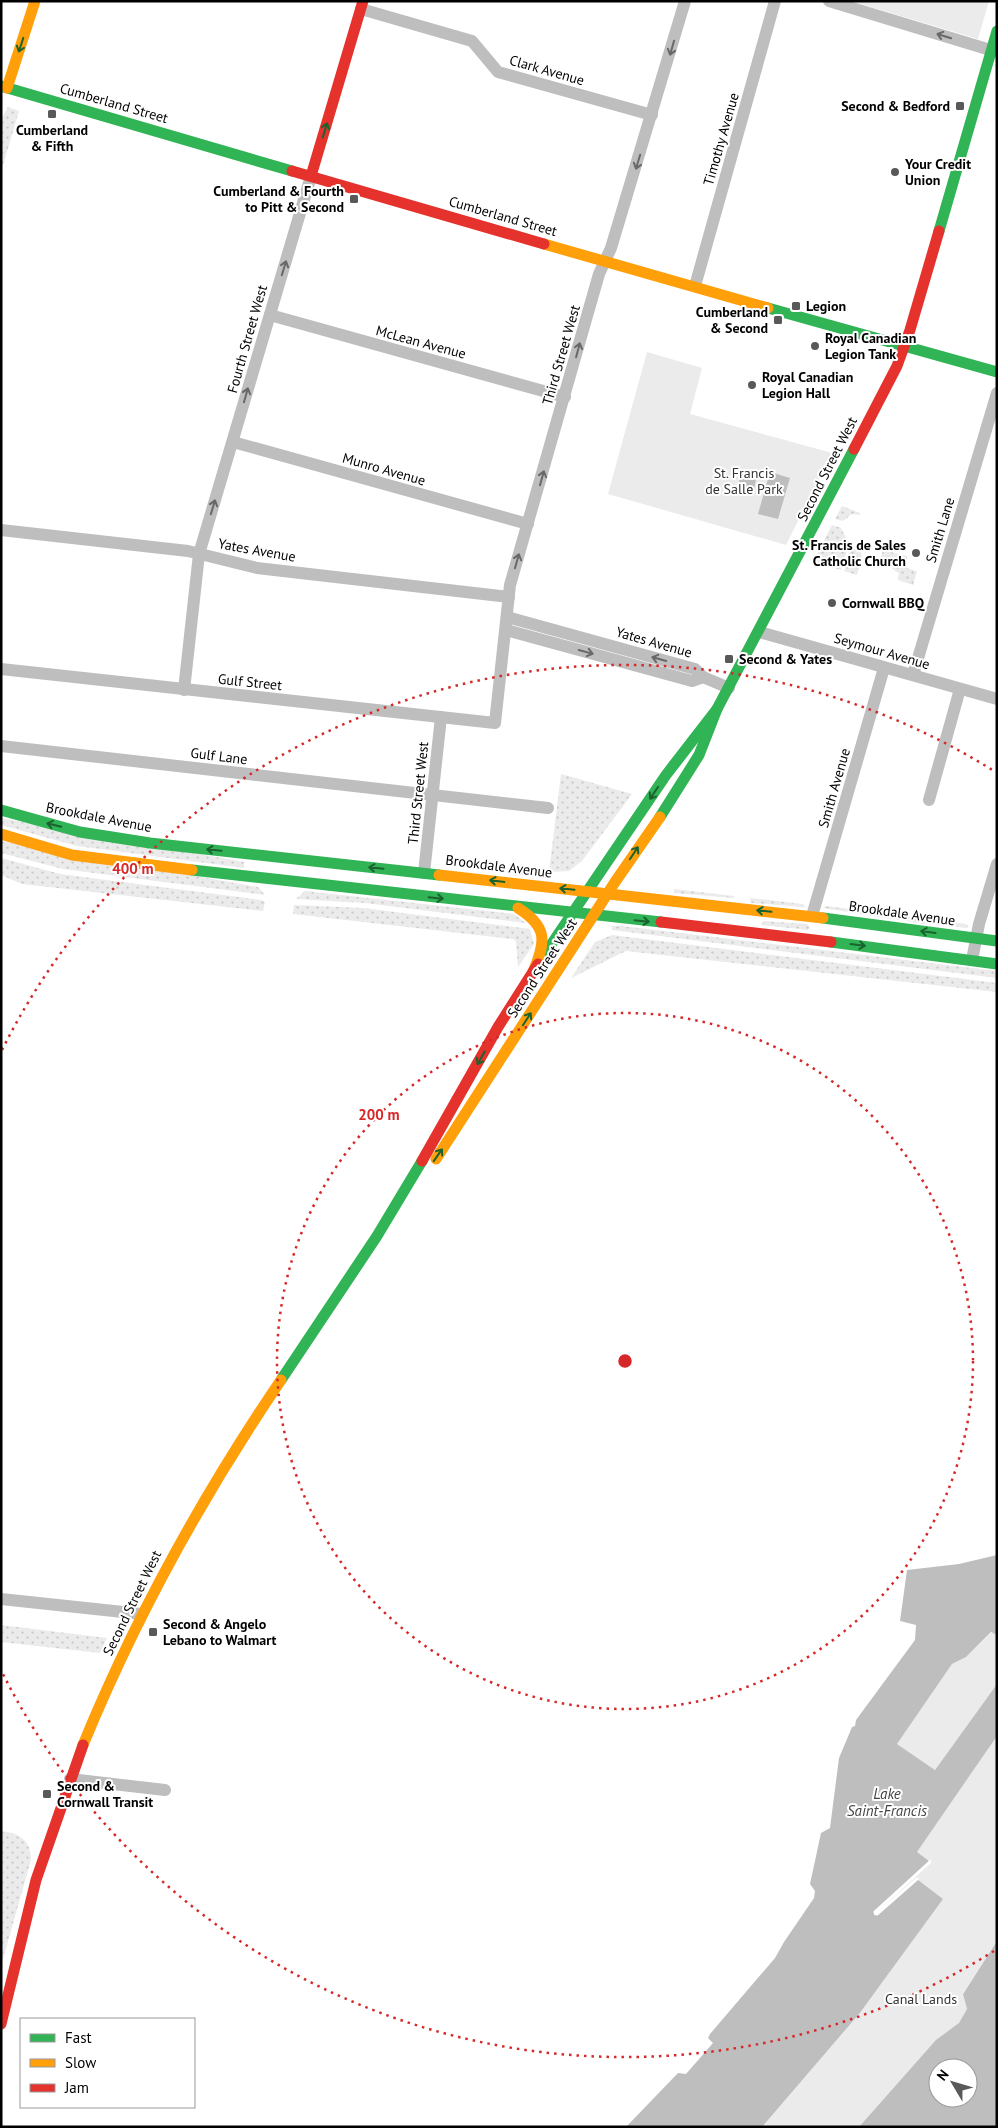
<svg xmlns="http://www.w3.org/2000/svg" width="998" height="2128" font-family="'PT Sans',sans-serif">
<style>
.grass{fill:url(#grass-dots)}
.park{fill:#ebebeb}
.water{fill:#bebebe;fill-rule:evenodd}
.pier{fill:#fff}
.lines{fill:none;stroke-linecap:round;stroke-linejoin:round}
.street{stroke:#bebebe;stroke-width:12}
.fast{stroke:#30b455;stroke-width:11}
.slow{stroke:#ff9f0a;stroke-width:11}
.jam{stroke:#e5322d;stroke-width:11}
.oneway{stroke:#686868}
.oneway2{stroke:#1a632f}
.ring{fill:none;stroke:#d62828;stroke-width:2.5;stroke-dasharray:2.5 5}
.poi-dot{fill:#595959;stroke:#fff;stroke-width:2}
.labels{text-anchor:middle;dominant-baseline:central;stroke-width:4;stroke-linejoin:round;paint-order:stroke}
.street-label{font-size:14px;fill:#000;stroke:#fff}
.poi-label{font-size:14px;font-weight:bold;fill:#000;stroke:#fff;text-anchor:start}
.park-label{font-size:14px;fill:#323232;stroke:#fff}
.water-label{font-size:15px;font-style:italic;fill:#434343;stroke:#fff}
.centre{fill:#d62828;stroke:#fff;stroke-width:2.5}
.ring-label{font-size:15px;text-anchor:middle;font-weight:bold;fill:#d62828;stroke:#fff;stroke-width:4;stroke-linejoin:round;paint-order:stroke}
</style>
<defs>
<pattern id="grass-dots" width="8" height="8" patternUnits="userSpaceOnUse" patternTransform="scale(1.25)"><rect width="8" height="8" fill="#ebebeb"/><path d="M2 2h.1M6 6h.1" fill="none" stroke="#c8c8c8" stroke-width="1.8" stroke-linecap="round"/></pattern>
</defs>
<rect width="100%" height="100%" fill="#fff"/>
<!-- grass -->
<g class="grass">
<path d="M8,107l11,4 -18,61v-52z"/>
<path d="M842,506l18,7v2l-8,-1 -9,7 -8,-2z"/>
<path d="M832,525l9,3 8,16 -8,26 -28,-8z"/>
<path d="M851,548l9,3 2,5 -5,19 -13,-4z"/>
<path d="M883,550l24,6v12l10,3 -4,14 -15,-5 1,-7 -7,-4 3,-8 -14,-4z"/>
<path d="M561,774l71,20 -50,67 -13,10 -20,1z"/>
<path d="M1,818l243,44v6l-167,-22 -76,-21z"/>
<path d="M1,841l257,46 7,8 -202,-26 -62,-16z"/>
<path d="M1,858l59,16 201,26 4,2 -2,9 -241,-27 -21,-9z"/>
<path d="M674,889l60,7v2l-60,-5z"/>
<path d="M305,891l209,23 12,9 -161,-20 -69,-4z"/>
<path d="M750,898l53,6 2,2 -2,1 -52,-4z"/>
<path d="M294,905l69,3 167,21 4,15 -16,23 -2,-26 -3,-2 -220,-25z"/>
<path d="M826,906l100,13 -1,5 -102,-16z"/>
<path d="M937,920l29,4 3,2 -3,2 -30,-4z"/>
<path d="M764,921l43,3 3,4 -2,2 -47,-5z"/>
<path d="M612,926h10l375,45v7l-385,-48z"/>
<path d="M612,935l385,48v9l-371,-41 -55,27 24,-36z"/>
<path d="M1,1625l106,13 -7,15 -99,-11z"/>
<path d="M1,1831c18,2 30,9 30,29l-30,106z"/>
</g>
<!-- park -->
<g class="park">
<path d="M851,1h138l-11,38z"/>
<path d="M647,352l55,16 -12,46 142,39 -46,92 -178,-51z"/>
<path d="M992,1632l5,3v49l-62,86 -38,-26 55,-80 14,-7z"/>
<path d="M997,1736v205l-34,52 4,16 -8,14 -100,104h-97l97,-113 59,-134 -41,36 -3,-5 55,-50 -12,-9z"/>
</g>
<!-- water -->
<g class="water">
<path d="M742,470l15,4 -3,16 -16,-5z"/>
<path d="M770,472l20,6 -12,41 -20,-5z"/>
<path d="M997,1555v80l-6,-3 -25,25 -14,7 -55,80 38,26 62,-86v52l-80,116 12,9 -56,51 4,4 41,-36 25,19 -84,115 -97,113h-136l52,-54 8,1 27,-31 -5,-5 2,-4 65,-76 9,-16 30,-44 1,-7 -5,-7 11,-51 9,-5 9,-70 13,-31 3,-1 1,-6 59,-80 1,-15 -16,-4 7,-51 52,-6z"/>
<path d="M997,1941v186h-138l77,-87 23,-17 8,-14 -4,-15zM938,2068h30v30h-30z"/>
</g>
<!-- pier -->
<path class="pier" d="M931,1859v4l-55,50 40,-35h4l-42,37h-4v-4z"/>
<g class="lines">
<!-- street -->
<g class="street">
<path d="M829,1l168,51"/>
<path d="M361,9l111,32 26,31 154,43"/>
<path d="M695,286l80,-285"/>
<path d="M270,315l295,82"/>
<path d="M233,442l295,82"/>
<path d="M1,530l187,21 69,17 252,29"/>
<path d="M507,617l188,52 8,8 26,11"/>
<path d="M506,630l186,51 11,-4"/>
<path d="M759,632l238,67"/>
<path d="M1,669l494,54 15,-138 89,-311 12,-26 74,-247"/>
<path d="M913,675l84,-282"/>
<path d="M184,690l15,-136 112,-378"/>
<path d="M1,746l547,62"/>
<path d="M929,800l31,-111"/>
<path d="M424,873l17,-156"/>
<path d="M812,916l72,-248"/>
<path d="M972,960l7,-36 18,-60"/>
<path d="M1,1599l141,15"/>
<path d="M70,1779l95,11"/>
</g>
<!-- fast -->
<g class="fast">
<path d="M1,86l291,85"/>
<path d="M939,231l58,-200"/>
<path d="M768,308l229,64"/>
<path d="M1,810l79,22 70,11 289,32"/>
<path d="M660,817l39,-62 18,-46 137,-260"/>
<path d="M192,870l469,52"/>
<path d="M823,918l174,23"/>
<path d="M831,942l166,22"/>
<path d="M538,964l128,-189 51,-66"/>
<path d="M281,1380l96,-144 45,-75"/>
</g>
<!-- slow -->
<g class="slow">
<path d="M7,88l28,-87"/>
<path d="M544,244l224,64"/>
<path d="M1,834l71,21 120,15"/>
<path d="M439,875l384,43"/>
<path d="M518,908c30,19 28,33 15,64"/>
<path d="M436,1159l179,-277 45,-65"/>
<path d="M83,1745c53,-129 120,-250 198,-365"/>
</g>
<!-- jam -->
<g class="jam">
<path d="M292,171l252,73"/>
<path d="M311,176l52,-175"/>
<path d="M854,449l43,-83 13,-36 29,-99"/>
<path d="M661,922l170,20"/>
<path d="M422,1161l76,-134 40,-63"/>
<path d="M1,2024l35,-144 47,-135"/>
</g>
</g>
<!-- one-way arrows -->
<defs><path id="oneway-shaft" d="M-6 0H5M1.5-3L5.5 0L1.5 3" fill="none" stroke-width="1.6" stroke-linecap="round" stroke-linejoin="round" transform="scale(1.25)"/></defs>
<g class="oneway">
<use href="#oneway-shaft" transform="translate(944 36) rotate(-163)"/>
<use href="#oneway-shaft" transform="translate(672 48) rotate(106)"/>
<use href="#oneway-shaft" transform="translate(638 162) rotate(107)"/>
<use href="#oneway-shaft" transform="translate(284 268) rotate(-73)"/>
<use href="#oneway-shaft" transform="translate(578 350) rotate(-75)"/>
<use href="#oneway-shaft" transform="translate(246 395) rotate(-74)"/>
<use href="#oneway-shaft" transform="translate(542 478) rotate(-74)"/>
<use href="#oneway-shaft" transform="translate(213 507) rotate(-73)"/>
<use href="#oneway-shaft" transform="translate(517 561) rotate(-74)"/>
<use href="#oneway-shaft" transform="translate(586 652) rotate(15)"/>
<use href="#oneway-shaft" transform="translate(659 659) rotate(-164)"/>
</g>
<g class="oneway2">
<use href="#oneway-shaft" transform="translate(21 45) rotate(108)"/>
<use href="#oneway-shaft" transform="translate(325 130) rotate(-73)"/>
<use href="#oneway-shaft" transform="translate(654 793) rotate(124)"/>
<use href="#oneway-shaft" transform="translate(54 825) rotate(-166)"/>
<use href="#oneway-shaft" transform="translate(214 850) rotate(-174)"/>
<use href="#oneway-shaft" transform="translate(634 853) rotate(-56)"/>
<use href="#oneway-shaft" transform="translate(376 868) rotate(-174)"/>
<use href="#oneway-shaft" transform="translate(497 881) rotate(-173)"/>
<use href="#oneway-shaft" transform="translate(567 889) rotate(-174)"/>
<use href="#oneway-shaft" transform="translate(436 898) rotate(6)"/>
<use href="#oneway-shaft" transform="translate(764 911) rotate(-174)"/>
<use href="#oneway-shaft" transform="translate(642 921) rotate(6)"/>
<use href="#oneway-shaft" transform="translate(928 932) rotate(-172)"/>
<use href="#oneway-shaft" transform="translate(858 945) rotate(7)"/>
<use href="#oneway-shaft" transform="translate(527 1019) rotate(-57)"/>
<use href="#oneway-shaft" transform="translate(481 1058) rotate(119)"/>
<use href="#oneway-shaft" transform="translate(438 1155) rotate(-55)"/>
</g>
<!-- distance rings -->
<g class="ring">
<circle cx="625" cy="1361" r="348"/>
<path d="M994 1951A696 696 0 0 1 2 1672M2 1050A696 696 0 0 1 994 771"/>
</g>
<!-- markers -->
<g class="poi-dot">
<rect x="955" y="101" width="10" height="10" rx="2.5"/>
<rect x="47" y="109" width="10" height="10" rx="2.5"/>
<circle cx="895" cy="172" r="5"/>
<rect x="349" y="194" width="10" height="10" rx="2.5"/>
<rect x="791" y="301" width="10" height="10" rx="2.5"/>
<rect x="773" y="315" width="10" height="10" rx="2.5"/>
<circle cx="815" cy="346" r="5"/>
<circle cx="752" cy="385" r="5"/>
<circle cx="916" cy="553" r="5"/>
<circle cx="832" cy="603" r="5"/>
<rect x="724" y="654" width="10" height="10" rx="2.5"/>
<rect x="148" y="1627" width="10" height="10" rx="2.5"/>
<rect x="42" y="1789" width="10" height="10" rx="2.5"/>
</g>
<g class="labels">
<!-- street labels -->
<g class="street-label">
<text transform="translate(547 70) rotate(16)">Clark Avenue</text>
<text transform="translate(114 103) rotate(16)">Cumberland Street</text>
<text transform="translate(721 139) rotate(-74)">Timothy Avenue</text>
<text transform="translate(503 216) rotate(16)">Cumberland Street</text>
<text transform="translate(247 339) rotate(-74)">Fourth Street West</text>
<text transform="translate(421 342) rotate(15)">McLean Avenue</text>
<text transform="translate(561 355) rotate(-74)">Third Street West</text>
<text transform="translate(384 469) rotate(16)">Munro Avenue</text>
<text transform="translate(827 469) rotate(-63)">Second Street West</text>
<text transform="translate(940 530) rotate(-73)">Smith Lane</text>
<text transform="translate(257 550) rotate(10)">Yates Avenue</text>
<text transform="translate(654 642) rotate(16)">Yates Avenue</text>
<text transform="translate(882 651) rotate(16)">Seymour Avenue</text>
<text transform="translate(250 682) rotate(6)">Gulf Street</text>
<text transform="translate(219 756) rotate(7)">Gulf Lane</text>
<text transform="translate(834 788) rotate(-74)">Smith Avenue</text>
<text transform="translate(418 793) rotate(-84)">Third Street West</text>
<text transform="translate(99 817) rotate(11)">Brookdale Avenue</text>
<text transform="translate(499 866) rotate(7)">Brookdale Avenue</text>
<text transform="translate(902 913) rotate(8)">Brookdale Avenue</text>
<text transform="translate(542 968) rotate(-57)">Second Street West</text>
<text transform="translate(132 1603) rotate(-64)">Second Street West</text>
</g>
<!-- poi labels -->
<g class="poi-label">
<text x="950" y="106" text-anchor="end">Second &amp; Bedford</text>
<text x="52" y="130" text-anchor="middle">Cumberland<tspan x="52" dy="16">&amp; Fifth</tspan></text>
<text x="905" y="164">Your Credit<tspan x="905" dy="16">Union</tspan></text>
<text x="344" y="191" text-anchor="end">Cumberland &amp; Fourth<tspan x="344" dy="16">to Pitt &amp; Second</tspan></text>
<text x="806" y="306">Legion</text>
<text x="768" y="312" text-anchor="end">Cumberland<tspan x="768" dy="16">&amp; Second</tspan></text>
<text x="825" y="338">Royal Canadian<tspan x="825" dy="16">Legion Tank</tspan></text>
<text x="762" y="377">Royal Canadian<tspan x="762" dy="16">Legion Hall</tspan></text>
<text x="906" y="545" text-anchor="end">St. Francis de Sales<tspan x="906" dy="16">Catholic Church</tspan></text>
<text x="842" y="603">Cornwall BBQ</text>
<text x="739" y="659">Second &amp; Yates</text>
<text x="163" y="1624">Second &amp; Angelo<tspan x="163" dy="16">Lebano to Walmart</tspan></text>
<text x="57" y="1786">Second &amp;<tspan x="57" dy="16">Cornwall Transit</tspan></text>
</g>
<!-- park labels -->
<g class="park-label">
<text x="744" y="473">St. Francis<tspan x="744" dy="16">de Salle Park</tspan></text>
<text x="921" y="1999">Canal Lands</text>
</g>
<!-- water labels -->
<g class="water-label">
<text x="887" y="1793">Lake<tspan x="887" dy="17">Saint-Francis</tspan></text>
</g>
</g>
<circle cx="625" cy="1361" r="8" class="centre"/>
<g class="ring-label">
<text x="133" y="874">400 m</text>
<text x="379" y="1120">200 m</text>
</g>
<!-- border -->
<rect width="998" height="2128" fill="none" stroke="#000000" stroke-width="5"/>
<!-- legend -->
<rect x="20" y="2018" width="175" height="90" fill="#ffffff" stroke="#999999"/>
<rect x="30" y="2034" width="25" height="8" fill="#30b455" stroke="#999999"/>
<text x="65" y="2043" font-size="15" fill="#000000">Fast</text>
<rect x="30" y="2059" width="25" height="8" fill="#ff9f0a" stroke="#999999"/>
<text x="65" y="2068" font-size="15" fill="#000000">Slow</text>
<rect x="30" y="2084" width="25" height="8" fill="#e5322d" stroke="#999999"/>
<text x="65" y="2093" font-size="15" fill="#000000">Jam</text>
<!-- north arrow -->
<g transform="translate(953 2083) rotate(308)"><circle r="24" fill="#ffffff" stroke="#999999"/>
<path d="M0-4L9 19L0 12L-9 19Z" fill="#595959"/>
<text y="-8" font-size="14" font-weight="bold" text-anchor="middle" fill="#000000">N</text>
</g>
</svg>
